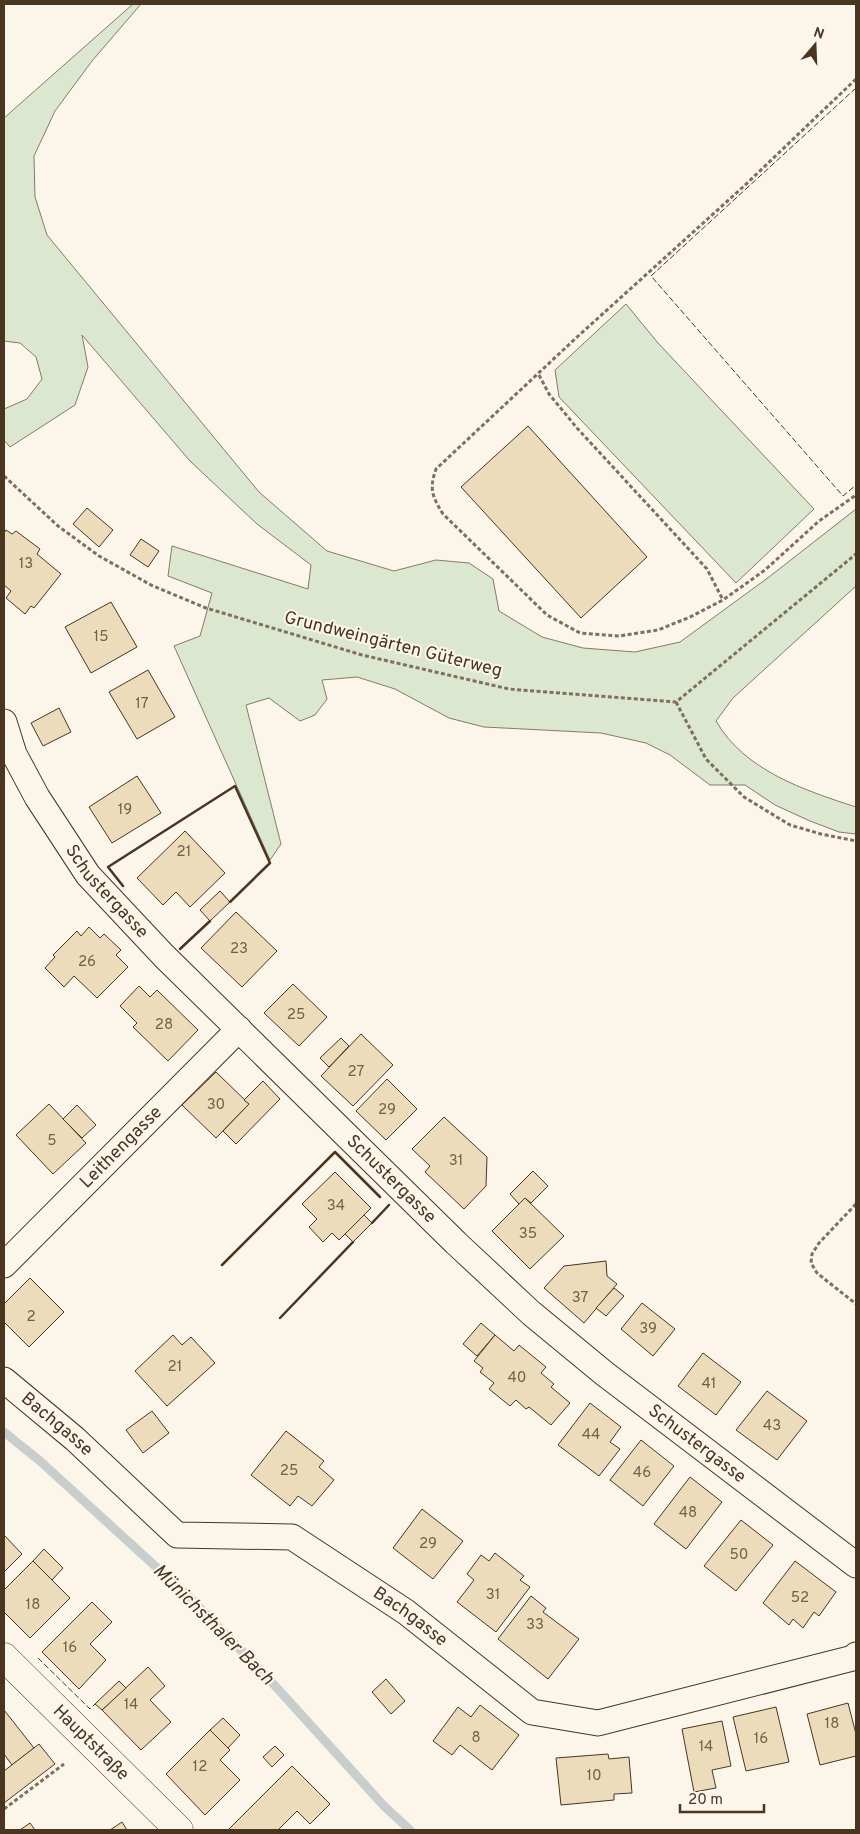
<svg xmlns="http://www.w3.org/2000/svg" width="860" height="1834" font-family="Overpass,sans-serif">
<style>
.green{fill:#dce7d0;stroke:#887966}
.lines{fill:none;stroke-linecap:round;stroke-linejoin:round}
.stream{stroke:#c9cecd;stroke-width:9}
.building{fill:#ecdcbc;stroke:#4a3520}
.minor-casing{stroke:#4a3520;stroke-width:27}
.tertiary-casing{stroke:#4a3520;stroke-width:29}
.path{stroke:#7f6f5c;stroke-width:3;stroke-dasharray:4 2.5;stroke-linecap:butt}
.minor{stroke:#fbf6e9;stroke-width:25}
.tertiary{stroke:#fbf6e9;stroke-width:28}
.fence{stroke:#4a3520;stroke-width:1;stroke-dasharray:6 2.5;stroke-linecap:butt}
.wall{stroke:#4a3520;stroke-width:2.5}
.labels{text-anchor:middle;dominant-baseline:central;stroke-width:4;stroke-linejoin:round;paint-order:stroke}
.number-label{font-size:15px;fill:#725f47}
.street-label{font-size:18px;fill:#4a3520;stroke:#fbf6e9}
.water-label{font-size:19px;font-style:italic;fill:#4a3520;stroke:#fbf6e9}
</style>
<rect width="100%" height="100%" fill="#fbf6e9"/>
<!-- green -->
<g class="green">
<path d="M133,4h8l-49,57 -37,50 -21,45 1,41 12,38 212,257 68,59 67,20 42,-11 33,3 24,16 6,32 43,26 41,11 52,4 45,-10 89,-65 87,-68v77l-123,112 -17,23c29,50 88,69 140,86v27l-17,-2 -29,-11 -35,-16 -30,-20h-35l-40,-30 -24,-12 -45,-10 -117,-6 -35,-9 -54,-29 -38,-12 -35,3 5,19 -12,16 -15,6 -31,-23 -23,7 35,139 -11,16 -96,-214 26,-10 12,-43 -44,-17 4,-30 136,43 3,-24 -54,-41 -67,-63 -108,-126 6,32 -13,38 -65,42 -6,-7v-31l23,-10 15,-20 -6,-22 -16,-14 -16,-2v-223z"/>
<path d="M626,304l32,39 156,166 -78,74 -177,-186 -4,-27z"/>
</g>
<g class="lines">
<!-- stream -->
<path class="stream" d="M4,1432l36,29 149,136 78,80 117,129 26,24"/>
</g>
<!-- building -->
<g class="building">
<path d="M528,426l119,131 -66,61 -120,-131z"/>
<path d="M87,508l26,22 -14,17 -26,-23z"/>
<path d="M6,530l6,4 4,-3 24,18 -3,5 24,20 -27,34 -3,-2 -6,8 -19,-16 5,-7 -7,-6v-52z"/>
<path d="M141,539l18,12 -11,16 -18,-12z"/>
<path d="M111,602l26,45 -46,26 -26,-46z"/>
<path d="M148,670l27,47 -38,22 -28,-47z"/>
<path d="M59,708l12,24 -28,14 -12,-23z"/>
<path d="M137,776l24,37 -49,30 -23,-36z"/>
<path d="M185,831l40,42 -35,34 -14,-15 -13,13 -26,-27z"/>
<path d="M220,891l10,11 -20,19 -10,-11z"/>
<path d="M236,912l41,39 -35,36 -41,-39z"/>
<path d="M89,927l11,11 4,-4 17,16 -5,5 12,12 -31,31 -23,-22 -10,11 -19,-19 10,-11 -2,-2 24,-24 4,5z"/>
<path d="M293,984l34,33 -28,29 -35,-33z"/>
<path d="M139,986l11,11 7,-7 41,40 -30,31 -35,-34 4,-4 -17,-17z"/>
<path d="M361,1034l32,31 -40,41 -32,-30z"/>
<path d="M341,1038l8,8 -20,21 -9,-9z"/>
<path d="M216,1072l33,32 -33,34 -34,-33z"/>
<path d="M387,1079l30,30 -31,31 -30,-29z"/>
<path d="M263,1081l17,18 -44,45 -13,-13 26,-27 -5,-4z"/>
<path d="M49,1104l37,39 -33,31 -37,-39z"/>
<path d="M77,1105l19,20 -14,13 -19,-19z"/>
<path d="M444,1117l43,40 -1,29 -22,23 -39,-37 5,-6 -18,-17z"/>
<path d="M533,1171l15,15 -17,17 -6,-5 -6,6 -9,-10z"/>
<path d="M335,1172l36,36 -32,32 -7,-7 -9,9 -14,-15 8,-8 -15,-15z"/>
<path d="M525,1198l39,38 -34,33 -38,-38z"/>
<path d="M364,1215l8,8 -19,19 -8,-8z"/>
<path d="M606,1261l1,15 10,8 -33,39 -40,-35 20,-22z"/>
<path d="M30,1278l34,34 -35,35 -25,-25v-18z"/>
<path d="M614,1288l10,8 -18,20 -10,-8z"/>
<path d="M642,1303l33,26 -22,27 -32,-27z"/>
<path d="M481,1323l14,12 -18,21 -14,-12z"/>
<path d="M173,1335l9,10 9,-8 24,26 -48,43 -32,-35z"/>
<path d="M495,1335l19,16 5,-6 27,22 -5,6 13,11 -3,3 19,16 -19,22 -22,-18 -3,2 -10,-9 -6,6 -21,-17 5,-6 -14,-11 3,-4 -9,-7z"/>
<path d="M703,1353l38,29 -25,33 -38,-29z"/>
<path d="M767,1391l40,30 -30,39 -41,-30z"/>
<path d="M590,1403l31,24 -11,15 10,7 -21,27 -41,-31z"/>
<path d="M152,1411l17,22 -26,20 -17,-23z"/>
<path d="M286,1431l38,30 -5,6 15,13 -22,26 -14,-10 -8,10 -39,-31z"/>
<path d="M641,1440l33,26 -31,40 -33,-26z"/>
<path d="M690,1477l32,25 -36,47 -32,-25z"/>
<path d="M422,1509l41,32 -30,38 -40,-31z"/>
<path d="M741,1520l32,25 -37,46 -32,-25z"/>
<path d="M4,1535l18,19 -18,18z"/>
<path d="M44,1549l19,19 -11,12 -19,-19z"/>
<path d="M495,1553l29,23 -4,4 10,7 -34,45 -39,-30 17,-22 -7,-6 14,-19 8,6z"/>
<path d="M33,1561l37,37 -40,40 -26,-26v-22z"/>
<path d="M795,1561l41,31 -17,24 -5,-4 -11,16 -10,-9 -4,6 -26,-22z"/>
<path d="M531,1596l15,12 -3,4 36,27 -31,40 -50,-40z"/>
<path d="M92,1602l20,20 -22,22 16,16 -27,29 -37,-37z"/>
<path d="M148,1667l17,19 -15,14 21,22 -30,28 -39,-40z"/>
<path d="M386,1679l19,22 -14,13 -19,-22z"/>
<path d="M119,1681l7,7 -24,22 -7,-6z"/>
<path d="M848,1703l8,31v22l-36,9 -13,-51z"/>
<path d="M480,1705l39,30 -27,35 -32,-25 -8,10 -19,-14 25,-34 13,10z"/>
<path d="M776,1707l13,55 -43,9 -13,-54z"/>
<path d="M4,1710l30,38 -22,17 -8,-11z"/>
<path d="M223,1718l17,17 -12,13 -18,-18z"/>
<path d="M722,1721l9,45 -19,4 4,18 -22,4 -12,-63z"/>
<path d="M210,1730l20,20 -10,10 20,20 -35,35 -39,-41z"/>
<path d="M39,1744l16,20 -51,39v-32z"/>
<path d="M275,1746l9,9 -12,12 -9,-10z"/>
<path d="M608,1754l1,5 20,-2 3,36 -18,1v6l-53,5 -5,-47z"/>
<path d="M292,1766l38,38 -20,20 -13,-13 -19,19h-50z"/>
<path d="M122,1822l5,8h-17z"/>
<path d="M30,1823l5,7h-15z"/>
</g>
<g class="lines">
<defs>
<g id="minor">
<path id="s1" d="M4,722l10,32 23,43 51,78 76,81 292,287 75,70 74,61 251,191"/>
<path id="s2" d="M4,1265l235,-236"/>
<path id="s3" d="M4,1380l71,59 102,96 115,2 114,75 126,100 66,11 255,-65 3,-3"/>
</g>
<g id="tertiary">
<path id="s4" d="M4,1657l175,173"/>
</g>
</defs>
<!-- minor casing -->
<use href="#minor" class="minor-casing"/>
<!-- tertiary casing -->
<use href="#tertiary" class="tertiary-casing"/>
<!-- path -->
<g class="path">
<path d="M856,79l-113,108 -167,151 -140,131c-7,20 -4,27 7,45l104,101 33,18 39,3 39,-6 32,-13 33,-17 42,-30 54,-49 37,-26"/>
<path d="M539,375l10,19 28,34 130,141 16,31"/>
<path d="M4,476l54,50 41,30 52,29 55,23 156,47 147,34 167,13 180,-148"/>
<path d="M676,702l30,57 38,38 46,28 31,9 35,7"/>
<path d="M856,1204l-37,39 -7,11 -1,9 6,10 39,31"/>
<path d="M4,1809l60,-45"/>
</g>
<!-- minor -->
<use href="#minor" class="minor"/>
<!-- tertiary -->
<use href="#tertiary" class="tertiary"/>
<!-- fence -->
<g class="fence">
<path d="M856,88l-205,188 192,220 13,-11"/>
<path d="M38,1658l52,51 5,-5"/>
</g>
<!-- wall -->
<g class="wall">
<path d="M123,886l-15,-19 127,-81 35,77 -40,39"/>
<path d="M180,949l30,-28"/>
<path d="M372,1223l17,-18"/>
<path d="M222,1265l113,-113 45,45"/>
<path d="M280,1318l73,-76"/>
</g>
</g>
<g class="labels">
<!-- number labels -->
<g class="number-label">
<text x="26" y="564">13</text>
<text x="101" y="637">15</text>
<text x="142" y="704">17</text>
<text x="125" y="810">19</text>
<text x="184" y="852">21</text>
<text x="239" y="949">23</text>
<text x="87" y="962">26</text>
<text x="296" y="1015">25</text>
<text x="164" y="1025">28</text>
<text x="356" y="1072">27</text>
<text x="216" y="1105">30</text>
<text x="387" y="1110">29</text>
<text x="52" y="1141">5</text>
<text x="456" y="1161">31</text>
<text x="336" y="1206">34</text>
<text x="528" y="1234">35</text>
<text x="580" y="1298">37</text>
<text x="31" y="1317">2</text>
<text x="648" y="1329">39</text>
<text x="175" y="1367">21</text>
<text x="517" y="1378">40</text>
<text x="709" y="1384">41</text>
<text x="772" y="1426">43</text>
<text x="591" y="1435">44</text>
<text x="289" y="1471">25</text>
<text x="642" y="1473">46</text>
<text x="688" y="1513">48</text>
<text x="428" y="1544">29</text>
<text x="739" y="1555">50</text>
<text x="493" y="1595">31</text>
<text x="800" y="1598">52</text>
<text x="33" y="1605">18</text>
<text x="535" y="1625">33</text>
<text x="70" y="1648">16</text>
<text x="131" y="1705">14</text>
<text x="832" y="1724">18</text>
<text x="476" y="1738">8</text>
<text x="761" y="1739">16</text>
<text x="706" y="1747">14</text>
<text x="200" y="1767">12</text>
<text x="594" y="1776">10</text>
</g>
<!-- street labels -->
<g class="street-label">
<text transform="translate(393 645) rotate(14)">Grundweingärten Güterweg</text>
<text stroke="none"><textPath href="#s1" startOffset="200">Schustergasse</textPath></text>
<text stroke="none"><textPath href="#s2" startOffset="166">Leithengasse</textPath></text>
<text stroke="none"><textPath href="#s1" startOffset="605">Schustergasse</textPath></text>
<text stroke="none"><textPath href="#s3" startOffset="69">Bachgasse</textPath></text>
<text stroke="none"><textPath href="#s1" startOffset="1010">Schustergasse</textPath></text>
<text stroke="none"><textPath href="#s3" startOffset="490">Bachgasse</textPath></text>
<text stroke="none"><textPath href="#s4" startOffset="122">Hauptstraße</textPath></text>
</g>
<!-- water labels -->
<g class="water-label">
<text transform="translate(213 1625) rotate(45)">Münichsthaler Bach</text>
</g>
</g>
<!-- border -->
<rect width="860" height="1834" fill="none" stroke="#4a3520" stroke-width="10"/>
<!-- north arrow -->
<g transform="translate(815 45) rotate(19)" stroke="#fbf6e9" stroke-width="4" paint-order="stroke">
<path d="M0-4L9 19L0 12L-9 19Z" fill="#4a3520"/>
<text y="-8" font-size="14" font-weight="bold" text-anchor="middle" fill="#4a3520">N</text>
</g>
<!-- scale -->
<path d="M680 1804v8h84v-8" fill="none" stroke="#4a3520" stroke-width="2.5"/>
<text x="688" y="1804" font-size="15" fill="#4a3520" stroke="#fbf6e9" stroke-width="4" paint-order="stroke">20 m</text>
</svg>
